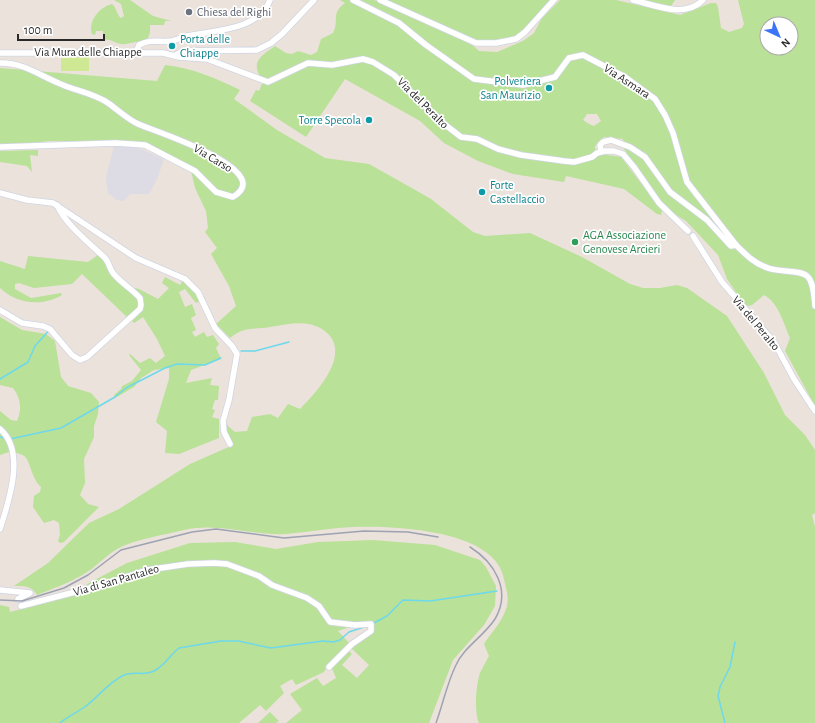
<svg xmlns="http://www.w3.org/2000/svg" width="815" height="723" font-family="'Alegreya Sans',sans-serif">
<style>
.industrial{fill:#dddbe3}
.green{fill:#b9e197;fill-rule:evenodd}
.pitch{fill:#cee893}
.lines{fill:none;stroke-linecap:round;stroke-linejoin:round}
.stream{stroke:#6ed8ec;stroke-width:1.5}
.minor-casing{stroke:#d0d5e2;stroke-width:7}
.minor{stroke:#fff;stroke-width:5.5}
.rail{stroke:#9ea3b3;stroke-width:1.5}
.worship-dot{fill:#6b7280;stroke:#fff;stroke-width:1.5}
.culture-dot{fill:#0f9aa8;stroke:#fff;stroke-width:1.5}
.leisure-dot{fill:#2e9e5b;stroke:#fff;stroke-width:1.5}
.labels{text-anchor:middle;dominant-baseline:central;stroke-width:3.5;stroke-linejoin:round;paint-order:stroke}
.worship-label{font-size:12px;fill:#5b616d;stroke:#fff;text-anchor:start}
.culture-label{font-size:12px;fill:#0d838f;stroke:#fff;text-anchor:start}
.street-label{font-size:12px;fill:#292929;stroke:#fff}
.leisure-label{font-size:12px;fill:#27864d;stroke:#fff;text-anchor:start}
</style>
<rect width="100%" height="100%" fill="#ebe2db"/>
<!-- industrial -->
<path class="industrial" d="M122,146l16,2 26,11 -7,20 -8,15h-19l-6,7 -7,-1 -9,-7 -2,-16 8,-30z"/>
<!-- green -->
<g class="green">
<path d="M114,0h16l23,16 18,5h-6l-1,4h-14c1,17 -5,15 -19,18 -4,0 -6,2 -10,1 -7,-1 -11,-6 -18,-4v-9h-7l-1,4 -3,-1c-4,-14 8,-27 20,-30 5,4 4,10 9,14l3,-2 -3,-12z"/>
<path d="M340,0c11,0 24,0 34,0 18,6 96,39 105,51l18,1 26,-11 11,-8 8,-15 18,-18h56l64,15 31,-12h5l2,4 3,21 8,4 13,-4 2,-4 -6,-24h77v406l-30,-55 5,-13c-6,-14 -12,-36 -26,-43l-12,10 -4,1 -4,-2 -17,-25 -9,-24 -32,-34 -13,-8 -18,-19 -31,-45 -1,-10 -19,-2 -9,9v3l6,5 20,3 41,54 -1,4 -4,-1 -33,-25 -58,-13 -2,6 -51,-8 -35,-13 -34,-18 -24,-22 -75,-42 -39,58 -56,-36 6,-11 3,1 4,-10c-13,-18 -4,-24 12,-35l11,7 6,1 6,-3 13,4 6,-3 4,-13 12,-6c7,-13 -3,-19 12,-30zM767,24h24v24h-24zM587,114h10l4,7 -7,5 -5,-2 -6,-4z"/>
<path d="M387,0h163l-27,30 -8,6 -20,4h-18z"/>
<path d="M644,0h31l-4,6z"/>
<path d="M165,65c28,3 50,13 75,25l-6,9 43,31 48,28 44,6 41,23 21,12 42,33 12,4 45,-3 52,24 48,27 13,4h17l17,-3 10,3 40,28 37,57 21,42 20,20 10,15v63l-3,2 3,12v196h-336c-5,-11 -3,-39 1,-50 3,-6 6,-12 9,-17l-5,-12c7,-11 18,-22 22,-35 4,-11 0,-19 -2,-30 -9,-50 -111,-53 -152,-52 -22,1 -44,5 -66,7 -34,2 -67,-12 -102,-4 -20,5 -49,9 -67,19 -12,7 -21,18 -33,25 -15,9 -32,15 -47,21 -6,-10 -13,-9 -23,-9l34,-23 41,-40 30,-14 71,-45 41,-18 1,-4 -5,-11 -1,-10 2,5 7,6 12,-1 5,-14 18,-3 8,4 10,-14 12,5c15,-15 48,-50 30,-73 -5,-6 -12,-10 -21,-12 -13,-2 -26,1 -39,3 -17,3 -26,-1 -40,11l-14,-14 20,-18 -7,-20 -18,-32 6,-6 -12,-16 3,-4 -2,-17 -11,-23 -5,-22 -39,-21 -34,-4h-67l-50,5v-78l157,13z"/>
<path d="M38,150v6l-8,-1 2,17 -5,-6 -27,-4v-11z"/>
<path d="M98,255l6,5 15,23 19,16 1,10 -10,10 -47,-45 -10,10 -38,4 -15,-5 -4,1v5l16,9 30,-5 1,2c-20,12 -45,9 -62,-7v-27l25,8 3,-13 60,6z"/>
<path d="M165,277l15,8 3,-5 13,11 4,10 -4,2 -11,-14 -6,3 6,15 7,-3 4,11 -5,3 5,12 -4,2 3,5 9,-5 3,5 6,-2 6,9 -3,4 5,11 -30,11 -5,13 26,-5 -2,7 9,1 -1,14h-3l-3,9 3,1 -3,7 7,2v19l-40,16 -14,-1 2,-22 -11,-9 13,-43v-11l-15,2 -13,8 -7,9 -19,11 -1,-3 7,-6 1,-3 10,-5 9,-11 -12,-15 1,-1 10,9 10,-5 6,5 9,-7 -8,-17 -14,-22 -9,6 -2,-2c20,-16 11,-22 -5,-35l12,3 19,10 11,-11 -7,-5z"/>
<path d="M0,317l22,13 24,4 9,7 6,36 7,9 23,7 8,9 -1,12 -4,12v11l-10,22 1,24 -5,12 8,9 11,3 -35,35 -4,1 -2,-2 2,-6 -1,-12 -5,-3 -10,3 -11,-16 1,-11 6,-4 1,-5c-10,-9 -11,-28 -17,-31 -3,-3 -8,-2 -12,-5l-12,4v-44l11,9 6,1c5,-11 4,-23 -4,-33l-13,-3z"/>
<path d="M373,540l62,5 45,15 6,7 10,19 -1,20 -11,19 -31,35 -24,63h-143l16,-13 -12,-16 27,-16 6,8 13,-8 -5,-12 16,-16 5,4 -10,11 15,13 12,-13 -19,-18 24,-17 -1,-7 -5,-2 -30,10 12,13 -21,19 -5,9 -28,13 -4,-6 -12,7 4,7 -18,18 -6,-6 -21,18h-239v-118l9,2 1,5 59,-15 20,-14 38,-20 63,-20 45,-1 41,7 42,-7z"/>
<path d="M270,712l9,9 -3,2h-18z"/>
</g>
<!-- pitch -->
<path class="pitch" d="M89,57v14h-28v-13z"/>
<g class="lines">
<!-- stream -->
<g class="stream">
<path d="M241,351h14l34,-9"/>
<path d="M0,379l28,-17 7,-16 17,-19"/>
<path d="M0,437l7,2"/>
<path d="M10,439l51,-11 54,-31 11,-9 39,-20 12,-4 28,1 16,-7"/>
<path d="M372,624l15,-8 16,-16 27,1 67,-10"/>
<path d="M60,723c8,-7 18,-11 26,-17 13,-10 23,-24 38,-31 10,-4 21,1 30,-4 11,-6 16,-16 25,-23l42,-7h17l33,7 52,-7 10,1 7,-2 9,-8 18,-6"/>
<path d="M725,723l-7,-27 2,-9 10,-20 5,-25"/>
</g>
<defs>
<g id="minor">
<path d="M353,0l46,23 27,22 48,34 49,6 32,-8 14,-19 14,-3 42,22 30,22 10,16 8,18 14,49 49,63 -5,1 -3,-3 -21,-23 -37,-28 -25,-35 -15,-10 -19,-7 -8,2 -3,3 1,6"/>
<path d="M380,0l96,43h20l20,-4 9,-7 29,-32"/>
<path d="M633,0c22,5 51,19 70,0"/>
<path d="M136,52l3,-7c12,-7 21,-2 33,-4 5,-1 10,-4 15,-5 28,-6 71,-5 83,-36"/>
<path d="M0,53h163l16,4 28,2 61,23 40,-19 24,2 31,-6 10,3 21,13 45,45 22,17 16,2 21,10 23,6 43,6 10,1 18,-5 5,-4 8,-2h9l9,3 11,13 25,36 29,28"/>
<path d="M176,55l7,-4 74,-1 14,-7 11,-9 32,-34"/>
<path d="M0,63c23,-1 42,14 63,22 14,6 32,9 45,18 10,7 19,16 30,21 13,6 141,46 95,73l-17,-5 -21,-21 -50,-26 -29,-2 -116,4"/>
<path d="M0,193l27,7 26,3 83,55 49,21 13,13 17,36 17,18 5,8 -8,46 -6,21 1,11 6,12"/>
<path d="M693,236l29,46 52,60 20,37 21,32"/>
<path d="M736,245c10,10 19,19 32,23 10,4 33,2 39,8 7,6 7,21 8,30"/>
<path d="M0,310l22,13 21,3 7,3 22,26 8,5 7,-3 53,-48 1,-4 -1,-7c-8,-9 -19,-15 -27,-25 -4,-5 -4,-12 -9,-16 -16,-15 -38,-32 -47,-52"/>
<path d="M0,429c26,22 9,72 0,100"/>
<path d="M0,590l30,3 -12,6"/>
<path d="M21,606l81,-21 45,-15 41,-6 26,-1 13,1 32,12 13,9 35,13 12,8 11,16 25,3 16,-1v7l-19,13 -23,23"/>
</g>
</defs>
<!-- minor casing -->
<use href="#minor" class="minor-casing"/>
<!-- minor -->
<use href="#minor" class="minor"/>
<!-- rail -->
<g class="rail">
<path d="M0,600l22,1 42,-13 24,-13 33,-25 71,-18 24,-3 68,9 80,-7 44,1 30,5"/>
<path d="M436,723c7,-19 11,-40 20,-58 8,-18 28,-29 39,-46 17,-29 -1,-57 -25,-72"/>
</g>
</g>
<!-- markers -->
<circle class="worship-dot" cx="189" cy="12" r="4"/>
<g class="culture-dot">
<circle cx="172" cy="46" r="4"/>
<circle cx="549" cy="88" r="4"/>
<circle cx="369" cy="120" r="4"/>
<circle cx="482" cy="192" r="4"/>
</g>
<circle class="leisure-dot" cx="575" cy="242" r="4"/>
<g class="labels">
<!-- worship labels -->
<g class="worship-label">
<text x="197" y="12">Chiesa del Righi</text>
</g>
<!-- culture labels -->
<g class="culture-label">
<text x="180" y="39">Porta delle<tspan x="180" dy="14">Chiappe</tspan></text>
<text x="541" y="81" text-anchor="end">Polveriera<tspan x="541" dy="14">San Maurizio</tspan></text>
<text x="361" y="120" text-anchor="end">Torre Specola</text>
<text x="490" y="185">Forte<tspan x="490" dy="14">Castellaccio</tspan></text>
</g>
<!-- street labels -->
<g class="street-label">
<text x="88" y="52">Via Mura delle Chiappe</text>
<text transform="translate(627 81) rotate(33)">Via Asmara</text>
<text transform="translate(423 103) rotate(45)">Via del Peralto</text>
<text transform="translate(213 158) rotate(31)">Via Carso</text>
<text transform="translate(756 323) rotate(50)">Via del Peralto</text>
<text transform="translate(116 580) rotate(-16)">Via di San Pantaleo</text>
</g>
<!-- leisure labels -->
<g class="leisure-label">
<text x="583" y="235">AGA Associazione<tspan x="583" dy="14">Genovese Arcieri</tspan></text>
</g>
</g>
<!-- north arrow -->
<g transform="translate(779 36) rotate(136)"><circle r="19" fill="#ffffff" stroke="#a9a9a9"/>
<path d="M0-3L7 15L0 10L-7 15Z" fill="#3c73f7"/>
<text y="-6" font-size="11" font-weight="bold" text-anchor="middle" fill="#292929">N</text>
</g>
<!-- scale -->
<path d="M18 34v6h86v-6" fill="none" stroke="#292929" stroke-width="2"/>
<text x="24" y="34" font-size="12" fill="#292929" stroke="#ffffff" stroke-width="3" paint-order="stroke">100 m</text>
</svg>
